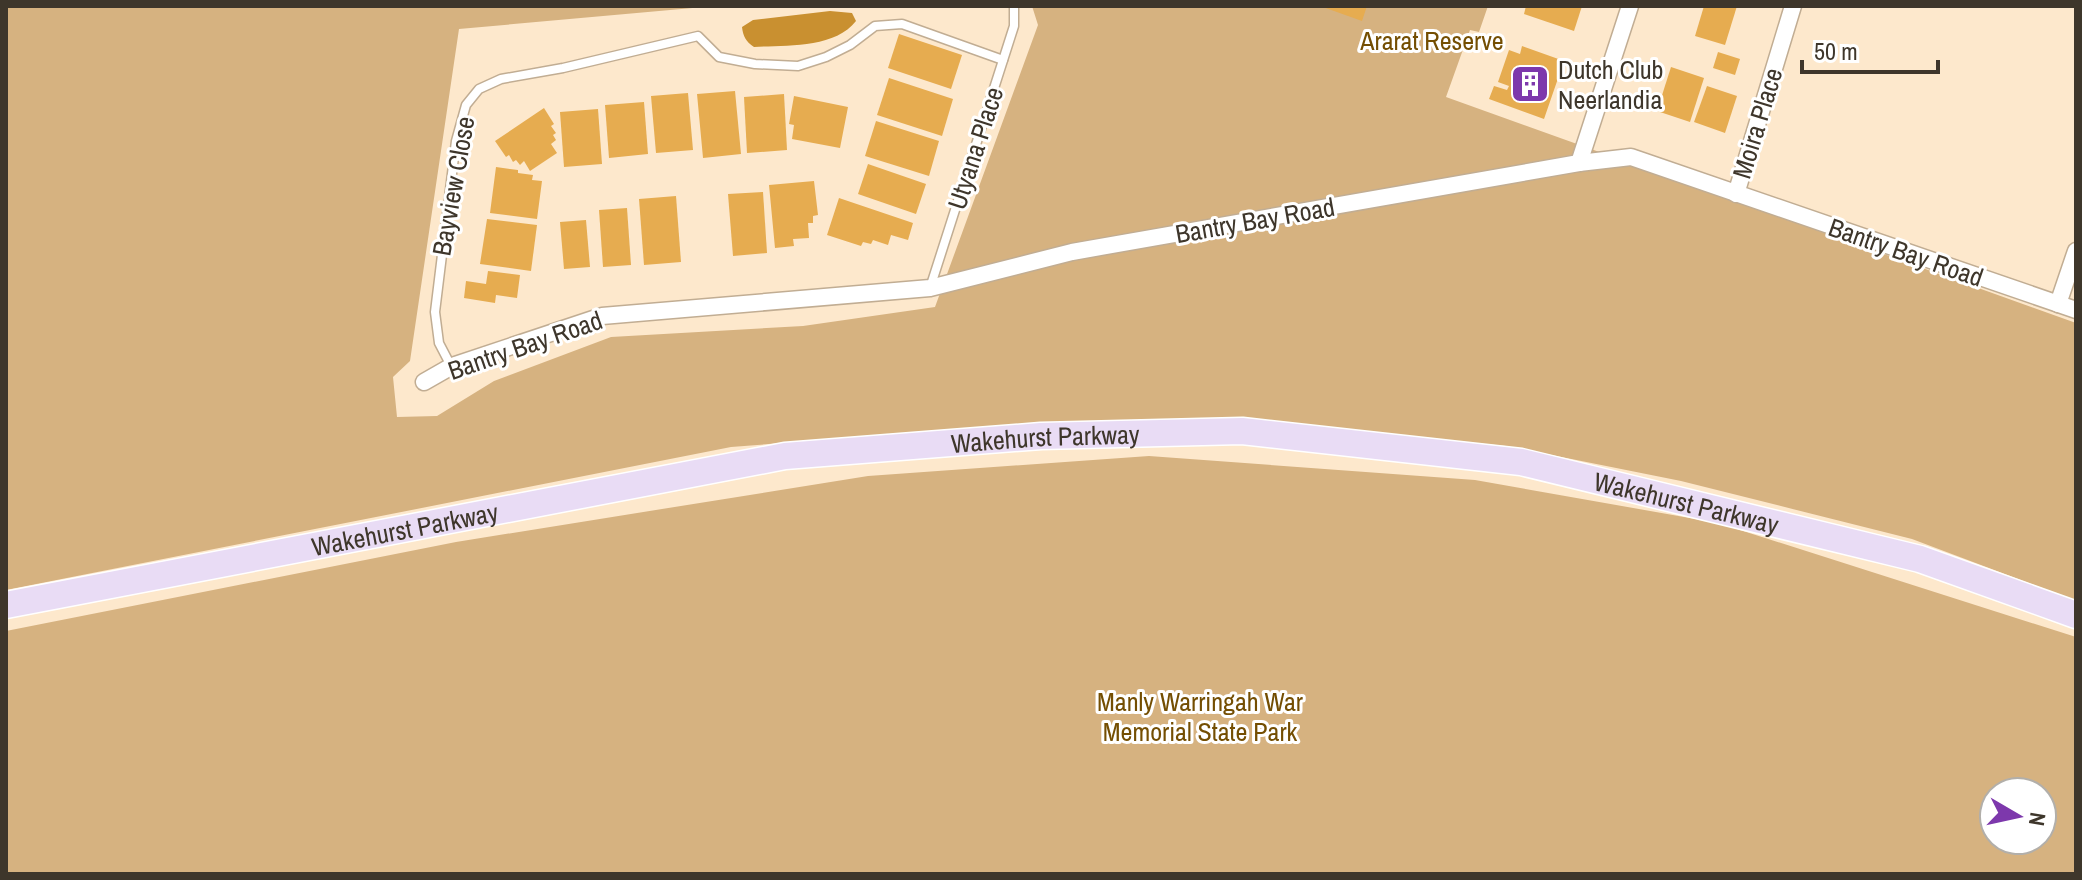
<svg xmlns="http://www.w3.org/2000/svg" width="2082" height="880" font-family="'Archivo Narrow',sans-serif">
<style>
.green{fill:#d6b280;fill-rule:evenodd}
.water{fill:#c99030}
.building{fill:#e6ac50}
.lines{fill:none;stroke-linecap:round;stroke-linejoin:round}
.service-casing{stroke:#c1ad93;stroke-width:11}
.minor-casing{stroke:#c1ad93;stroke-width:19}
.primary-casing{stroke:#fff;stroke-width:29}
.service{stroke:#fff;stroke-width:8}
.minor{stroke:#fff;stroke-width:16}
.primary{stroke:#e9dcf5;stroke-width:26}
.labels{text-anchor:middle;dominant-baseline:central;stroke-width:6;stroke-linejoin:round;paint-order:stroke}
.park-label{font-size:26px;fill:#744e02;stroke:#fff}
.poi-label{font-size:26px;fill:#3e362b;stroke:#fff;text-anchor:start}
.street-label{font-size:26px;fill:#3e362b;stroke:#fff}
</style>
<rect width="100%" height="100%" fill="#fde8cc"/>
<!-- green -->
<g class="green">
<path d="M6,6h709l-256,23 -49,332 -17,16 4,40 40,-1 57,-35 117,-44 192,-11 132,-19 103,-282 -6,-19h456l-9,26 -9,-2 -24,67 630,226v278l-164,-62 -231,-58 -175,-35 -274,-26 -221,5 -280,22 -725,143z"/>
<path d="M1149,456l326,24 243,43 358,114v237h-2070v-243l450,-89 412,-66zM1994,792h48v48h-48z"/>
</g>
<!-- water -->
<path class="water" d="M830,11l22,2 4,8c-22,28 -70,24 -102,26 -8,-5 -11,-11 -12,-20l11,-7z"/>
<!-- building -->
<g class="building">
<path d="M1320,6h47l-5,15z"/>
<path d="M1526,6h56l-8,25 -50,-17z"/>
<path d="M1704,6h33l-12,39 -30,-9z"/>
<path d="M899,34l63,21 -11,34 -63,-21z"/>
<path d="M1522,46l42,15 -20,58 -55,-20 5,-13 13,4 2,-4 -11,-4 11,-32 11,4z"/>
<path d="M1718,52l22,7 -5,16 -22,-7z"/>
<path d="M1671,67l33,11 -14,44 -33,-11z"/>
<path d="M889,78l64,21 -11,37 -65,-21z"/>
<path d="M1707,86l30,10 -12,37 -31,-11z"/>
<path d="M735,91l6,63 -38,4 -6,-64z"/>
<path d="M688,93l5,57 -37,3 -5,-57z"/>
<path d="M784,94l3,56 -40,3 -3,-56z"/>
<path d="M794,96l54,11 -8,41 -48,-9 2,-14 -5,-1z"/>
<path d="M644,102l4,52 -39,4 -4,-53z"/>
<path d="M544,108l10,16 -3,2 5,7 -3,2 3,5 -5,4 6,9 -27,18 -6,-10 -4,4 -4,-5 -3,2 -4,-7 -3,2 -11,-16z"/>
<path d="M598,109l4,55 -38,3 -4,-55z"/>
<path d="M876,121l63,20 -10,35 -64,-20z"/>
<path d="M868,164l58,20 -10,30 -58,-20z"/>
<path d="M496,167l22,3v3l15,2 -1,5 10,1 -5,38 -47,-6z"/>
<path d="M814,181l4,34 -5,1v7h-5l1,15 -16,1 1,7 -19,2 -6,-63z"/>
<path d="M763,192l4,61 -34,3 -5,-62z"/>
<path d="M676,196l5,66 -37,3 -5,-66z"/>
<path d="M839,198l74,25 -5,17 -17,-5 -3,10 -15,-5 -2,4 -8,-2 -2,4 -34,-11z"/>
<path d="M627,208l4,57 -28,2 -4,-57z"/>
<path d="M487,219l50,6 -6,46 -51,-7z"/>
<path d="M586,220l4,47 -26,2 -4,-47z"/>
<path d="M488,271l32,4 -3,23 -21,-3 -1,8 -31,-5 2,-17 20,3z"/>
</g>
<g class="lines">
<defs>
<g id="service">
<path d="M930,288l84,-262v-20"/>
<path d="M451,366l-12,-23 -4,-31 21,-171 10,-36 13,-16 22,-10 62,-11 135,-32 21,21 36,7 43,2 28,-9 24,-12 25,-19 27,-2 101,36"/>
</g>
<g id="minor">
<path d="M1579,163l51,-157"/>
<path d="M1736,194l57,-188"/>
<path d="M2058,304l18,-53"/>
<path d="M424,382l28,-16 150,-50 328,-28 142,-36 507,-89 52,-6 445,153"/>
</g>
<g id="primary">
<path id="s1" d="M6,605l779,-149 256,-20 201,-5 279,31 399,97 156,56"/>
</g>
</defs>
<!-- service casing -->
<use href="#service" class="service-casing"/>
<!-- minor casing -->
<use href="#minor" class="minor-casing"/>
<!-- primary casing -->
<use href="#primary" class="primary-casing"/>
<!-- service -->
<use href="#service" class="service"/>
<!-- minor -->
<use href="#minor" class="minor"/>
<!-- primary -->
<use href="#primary" class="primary"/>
</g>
<!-- icons -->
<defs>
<symbol id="building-square" viewBox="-11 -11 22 22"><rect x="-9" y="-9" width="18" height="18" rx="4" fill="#7d38ac" stroke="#fff"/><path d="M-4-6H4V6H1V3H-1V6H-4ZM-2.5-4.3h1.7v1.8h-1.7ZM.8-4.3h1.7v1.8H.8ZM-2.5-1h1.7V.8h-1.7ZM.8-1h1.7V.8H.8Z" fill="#fff"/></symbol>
</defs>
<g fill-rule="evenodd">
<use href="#building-square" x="1508" y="62" width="44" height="44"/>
</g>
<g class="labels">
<!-- park labels -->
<g class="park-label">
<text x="1432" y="40">Ararat Reserve</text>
<text x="1200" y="701">Manly Warringah War<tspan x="1200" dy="30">Memorial State Park</tspan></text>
</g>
<!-- poi labels -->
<g class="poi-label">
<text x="1558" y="69">Dutch Club<tspan x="1558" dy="30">Neerlandia</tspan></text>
</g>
<!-- street labels -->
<g class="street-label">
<text transform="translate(1757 123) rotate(-73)">Moira Place</text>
<text transform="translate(975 148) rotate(-72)">Utyana Place</text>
<text transform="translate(453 186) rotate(-80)">Bayview Close</text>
<text transform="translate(1255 220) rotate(-10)">Bantry Bay Road</text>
<text transform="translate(1906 252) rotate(19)">Bantry Bay Road</text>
<text transform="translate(525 345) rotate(-19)">Bantry Bay Road</text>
<text stroke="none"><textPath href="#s1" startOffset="1054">Wakehurst Parkway</textPath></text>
<text stroke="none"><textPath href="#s1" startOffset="1702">Wakehurst Parkway</textPath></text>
<text stroke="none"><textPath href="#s1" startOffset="406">Wakehurst Parkway</textPath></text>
</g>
</g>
<!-- border -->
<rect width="2082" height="880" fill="none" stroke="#3e362b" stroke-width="16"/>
<!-- north arrow -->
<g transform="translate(2018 816) rotate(99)"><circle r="38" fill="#ffffff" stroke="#b2afaa" stroke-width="2"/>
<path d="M0-6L14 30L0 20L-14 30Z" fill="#7d38ac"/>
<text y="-12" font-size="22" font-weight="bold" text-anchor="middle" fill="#3e362b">N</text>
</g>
<!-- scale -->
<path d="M1802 60v12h136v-12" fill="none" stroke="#3e362b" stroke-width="4"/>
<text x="1814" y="60" font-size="24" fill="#3e362b" stroke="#ffffff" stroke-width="6" paint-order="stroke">50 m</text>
</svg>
